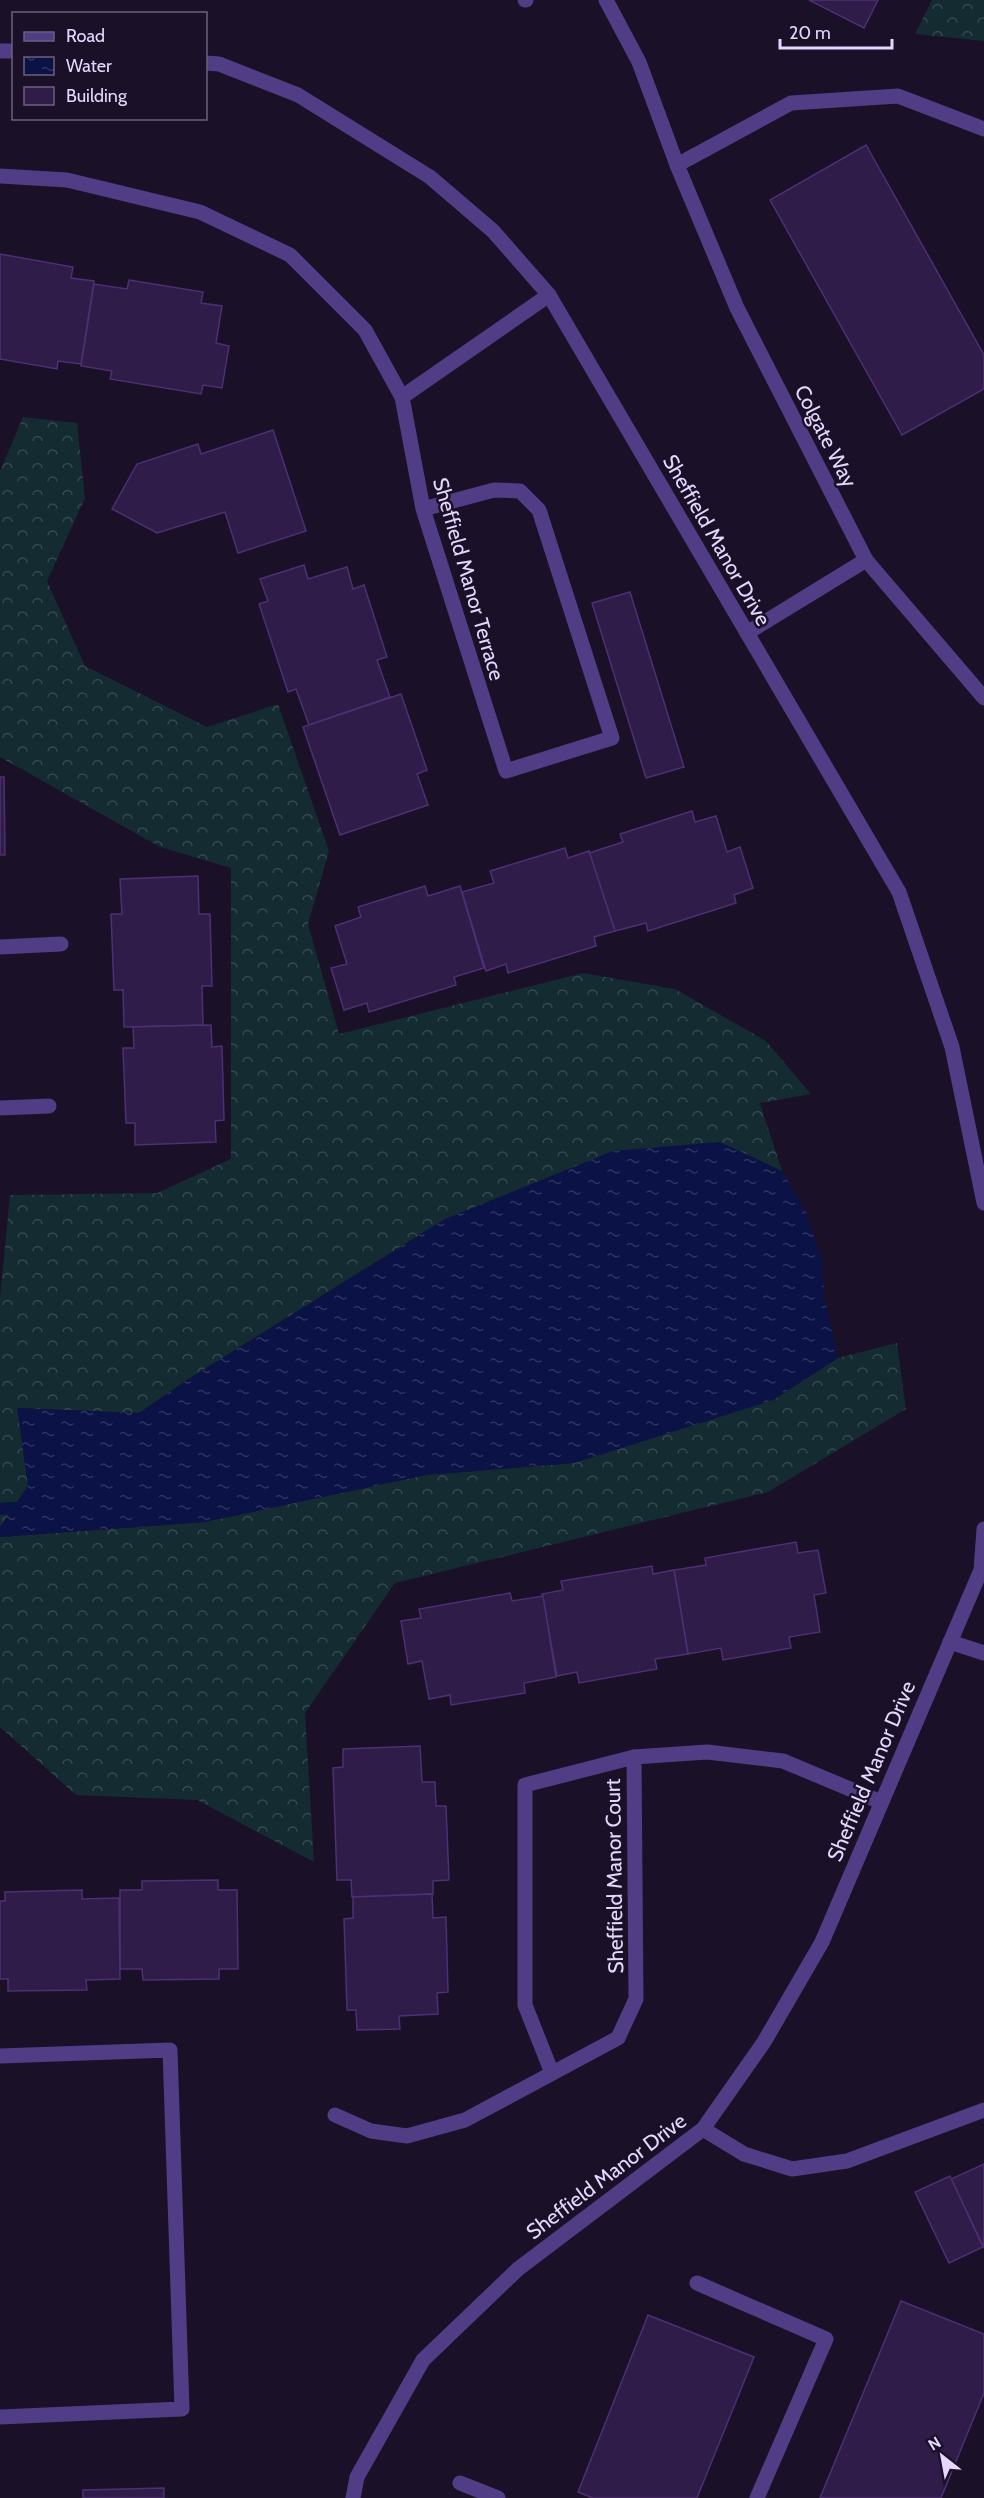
<svg xmlns="http://www.w3.org/2000/svg" width="984" height="2498" font-family="Cabin,sans-serif">
<style>
.forest{fill:url(#forest-crowns)}
.water{fill:url(#water-ripples)}
.lines{fill:none;stroke-linecap:round;stroke-linejoin:round}
.stream{stroke:#0b1245;stroke-width:12}
.building{fill:#301c48;stroke:#4d2f74;stroke-width:1.5}
.minor{stroke:#513c86;stroke-width:15}
.labels{text-anchor:middle;dominant-baseline:central;stroke-width:5;stroke-linejoin:round;paint-order:stroke}
.street-label{font-size:21px;fill:#e5d7fe;stroke:#1a1027}
</style>
<defs>
<pattern id="forest-crowns" width="20" height="18" patternUnits="userSpaceOnUse" patternTransform="scale(1.5)"><rect width="20" height="18" fill="#132b31"/><path d="M2 6a3 3 0 1 1 6 0M12 15a3 3 0 1 1 6 0" fill="none" stroke="#354950"/></pattern>
<pattern id="water-ripples" width="26" height="14" patternUnits="userSpaceOnUse" patternTransform="scale(1.5)"><rect width="26" height="14" fill="#0b1245"/><path d="M2 4q2-2 4 0t4 0M15 11q2-2 4 0t4 0" fill="none" stroke="#2e3461"/></pattern>
</defs>
<rect width="100%" height="100%" fill="#1a1027"/>
<!-- forest -->
<g class="forest">
<path d="M932,0h52v41l-69,-7z"/>
<path d="M23,417l54,6 8,75 -38,83 38,85 122,61 71,-23 51,147 -21,73 31,110 244,-61 92,16 91,52 45,53 -51,9 22,68 -62,-29 -275,77 -258,161 -48,33 -121,-5 10,78 -28,41v-230l10,-102 147,-2 74,-34v-291l-71,-21 -160,-90v-286z"/>
<path d="M897,1343l9,66 -138,83 -373,91 -90,130 9,149 -117,-62 -121,-5 -76,-68v-190l205,-15 221,-47 148,-12 199,-63 65,-42z"/>
</g>
<!-- water -->
<path class="water" d="M720,1142l62,29 24,41 15,45 4,44 13,57 -65,42 -199,63 -148,12 -221,47 -205,15v-10l28,-41 -11,-78 122,5 48,-33 258,-161 168,-68z"/>
<g class="lines">
<!-- stream -->
<path class="stream" d="M0,1509l13,-1"/>
</g>
<!-- building -->
<g class="building">
<path d="M809,0h69l-14,28z"/>
<path d="M866,145l118,210v34l-82,46 -132,-235z"/>
<path d="M0,254l73,13 -2,11 23,3 -13,83 -23,-3 -1,8 -57,-10z"/>
<path d="M129,280l74,12 -2,11 21,3 -6,37 13,3 -7,42 -19,-3 -2,9 -91,-15 2,-8 -31,-5 13,-82 33,5z"/>
<path d="M273,430l33,101 -68,22 -13,-41 -68,21 -45,-24 25,-45 61,-20 3,10z"/>
<path d="M304,565l4,14 39,-12 6,22 11,-4 23,72 -10,3 13,37 -81,28 -13,-36 -8,3 -29,-88 9,-3 -8,-22z"/>
<path d="M630,592l54,175 -38,11 -54,-175z"/>
<path d="M401,694l26,76 -10,4 11,31 -88,30 -37,-108z"/>
<path d="M0,777h4l1,78h-5z"/>
<path d="M692,811l3,11 21,-6 11,36 13,-5 13,41 -19,7 2,8 -88,28 -2,-8 -31,8 -26,-78 34,-11 -3,-8z"/>
<path d="M565,848l3,10 21,-7 26,80 -21,6 2,9 -88,27 -2,-9 -20,7 -24,-79 32,-9 -4,-12z"/>
<path d="M198,876l1,38h11l2,72h-10l1,39 -79,2 -1,-37h-9l-3,-76h11l-2,-35z"/>
<path d="M425,886l3,10 32,-10 24,82 -30,9 2,8 -87,27 -2,-9 -23,7 -13,-42 16,-4 -12,-38 26,-9 -3,-10z"/>
<path d="M211,1025l1,22 10,-1 2,74 -9,1 1,21 -81,3v-22h-9l-3,-75h11l-1,-21z"/>
<path d="M796,1542l2,11 20,-3 8,43 -12,2 6,37 -31,5 2,11 -68,12 -2,-12 -33,6 -14,-84 32,-5 -1,-7z"/>
<path d="M652,1566l1,8 21,-4 14,84 -33,5 2,10 -78,14 -2,-11 -20,4 -15,-82 21,-4 -2,-9z"/>
<path d="M510,1593l2,8 31,-5 13,81 -32,6 1,10 -74,12 -1,-10 -21,4 -7,-38 -14,3 -7,-43 20,-3 -2,-9z"/>
<path d="M420,1746l2,36h13l1,24h10l3,74 -16,1v13l-81,3 -1,-17h-14l-4,-112 10,-1v-18z"/>
<path d="M218,1880v10h19l1,79h-19v10l-76,1 -1,-11h-22v-79h22v-9z"/>
<path d="M82,1890v9l37,-1 1,81 -34,1 1,10 -79,1v-12h-8v-78h5v-9z"/>
<path d="M432,1894l1,24 13,-1 2,75 -11,1 1,21 -39,2 1,13 -43,1 -1,-20h-9l-3,-91 9,-1v-21z"/>
<path d="M984,2164v84l-33,-69z"/>
<path d="M950,2176l33,71 -34,16 -34,-71z"/>
<path d="M901,2301l83,33v59l-43,105h-121z"/>
<path d="M648,2315l106,42 -57,141h-104l-15,-6z"/>
<path d="M164,2488v10h-81v-8z"/>
</g>
<g class="lines">
<!-- minor -->
<g class="minor">
<path d="M525,0h1"/>
<path d="M606,0l33,62 38,103 60,143 129,252 118,138"/>
<path d="M0,51h14"/>
<path d="M206,63l13,1 79,31 132,82 63,54 56,64 350,597 53,155 32,156"/>
<path d="M677,165l114,-62 107,-7 86,33"/>
<path d="M0,176l67,4 133,32 90,43 75,75 37,67 21,112 83,262 106,-33 -73,-228 -19,-19 -26,-1 -71,19"/>
<path d="M402,397l147,-102"/>
<path d="M747,633l119,-73"/>
<path d="M0,947l61,-3"/>
<path d="M0,1108l49,-2"/>
<path d="M950,1642l34,11"/>
<path d="M0,2056l170,-6 12,359 -182,8"/>
<path d="M552,2073l-27,-68v-220l109,-28"/>
<path d="M335,2115l36,16 36,5 58,-16 153,-82 18,-39 -2,-242 73,-5 76,9 98,41"/>
<path d="M703,2129l41,25 48,15 55,-8 137,-51"/>
<path d="M697,2283l129,56 -69,159"/>
<path d="M460,2483l38,15"/>
<path d="M353,2498l4,-21 66,-117 95,-91 185,-140 61,-87 58,-100 159,-372 3,-41"/>
</g>
</g>
<g class="labels">
<!-- street labels -->
<g class="street-label">
<text transform="translate(826 436) rotate(63)">Colgate Way</text>
<text transform="translate(717 540) rotate(60)">Sheffield Manor Drive</text>
<text transform="translate(469 579) rotate(74)">Sheffield Manor Terrace</text>
<text transform="translate(871 1771) rotate(-67)">Sheffield Manor Drive</text>
<text transform="translate(614 1876) rotate(-91)">Sheffield Manor Court</text>
<text transform="translate(606 2176) rotate(-37)">Sheffield Manor Drive</text>
</g>
</g>
<!-- legend -->
<rect x="12" y="12" width="195" height="108" fill="#1a1027" stroke="#6b607d" stroke-width="1.5"/>
<rect x="24" y="32" width="30" height="9" fill="#513c86" stroke="#6b607d" stroke-width="1.5"/>
<text x="66" y="42" font-size="18" fill="#e5d7fe">Road</text>
<rect x="24" y="57" width="30" height="18" fill="url(#water-ripples)" stroke="#6b607d" stroke-width="1.5"/>
<text x="66" y="72" font-size="18" fill="#e5d7fe">Water</text>
<rect x="24" y="87" width="30" height="18" fill="#301c48" stroke="#6b607d" stroke-width="1.5"/>
<text x="66" y="102" font-size="18" fill="#e5d7fe">Building</text>
<!-- north arrow -->
<g transform="translate(942 2456) rotate(329)" stroke="#1a1027" stroke-width="4.5" paint-order="stroke">
<path d="M0-4.5L10 22L0 15L-10 22Z" fill="#e5d7fe"/>
<text y="-9" font-size="16" font-weight="bold" text-anchor="middle" fill="#e5d7fe">N</text>
</g>
<!-- scale -->
<path d="M780 39v9h112v-9" fill="none" stroke="#e5d7fe" stroke-width="3"/>
<text x="789" y="39" font-size="18" fill="#e5d7fe" stroke="#1a1027" stroke-width="4.5" paint-order="stroke">20 m</text>
</svg>
